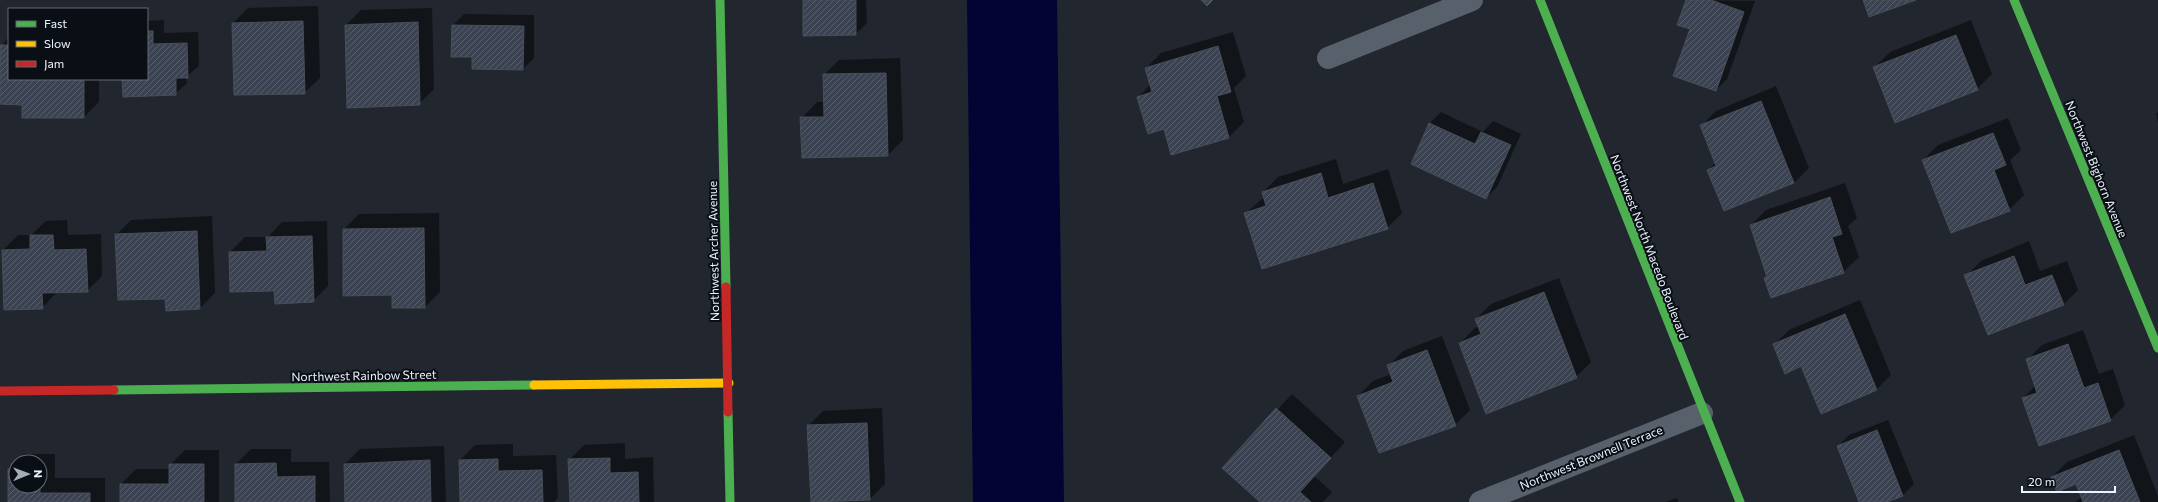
<svg xmlns="http://www.w3.org/2000/svg" width="2158" height="502" font-family="Commissioner,sans-serif">
<style>
.water{fill:#030433}
.shadow{fill:#0007;fill-rule:evenodd}
.building{fill:url(#building-hatch);stroke:#4a4e56}
.lines{fill:none;stroke-linecap:round;stroke-linejoin:round}
.street{stroke:#58606c;stroke-width:22}
.fast{stroke:#4caf50;stroke-width:9}
.slow{stroke:#ffc107;stroke-width:9}
.jam{stroke:#c62828;stroke-width:9}
.labels{text-anchor:middle;dominant-baseline:central;stroke-width:4;stroke-linejoin:round;paint-order:stroke}
.street-label{font-size:12px;fill:#edf4ff;stroke:#0a0e15}
</style>
<defs>
<pattern id="building-hatch" width="6" height="6" patternUnits="userSpaceOnUse"><rect width="6" height="6" fill="#3b4352"/><path d="M-1 1l2-2M0 6l6-6M5 7l2-2" fill="none" stroke="#585f6c"/></pattern>
</defs>
<rect width="100%" height="100%" fill="#21262f"/>
<!-- water -->
<path class="water" d="M967,0h90l7,502h-91z"/>
<!-- shadow -->
<g class="shadow">
<path d="M804,0h62l1,23 -11,11z"/>
<path d="M1687,0l68,1 -28,78 -11,11 -25,-62z"/>
<path d="M318,6l2,72 -16,15 -71,-70 15,-15z"/>
<path d="M432,8l2,81 -15,15 -71,3 -2,-82 15,-15z"/>
<path d="M464,14l70,1v43l-11,11 -50,-13 -20,-31z"/>
<path d="M164,20v13l34,-1 1,34 -13,11 1,6 -12,11 -52,-15h24v-58z"/>
<path d="M1971,20l21,54 -15,15 -102,-22 15,-15z"/>
<path d="M1233,32l13,44 -12,12 10,34 -15,15 -65,-9 -26,-31 13,-13 -5,-16 15,-15z"/>
<path d="M9,37v42h90v23l-15,15 -61,-13 -23,-1 1,-57z"/>
<path d="M900,58l3,82 -15,15 -86,-37 15,-16h8l-1,-27 15,-15z"/>
<path d="M1776,86l33,82 -15,15 -86,-13 7,-7 -14,-37 15,-15z"/>
<path d="M1441,112l42,20 10,-11 28,13 -24,53 -11,11 -74,-35 18,-40z"/>
<path d="M2158,112v10l-2,-8z"/>
<path d="M2008,118l13,32 -11,10 14,35 -15,15 -86,-50 15,-15z"/>
<path d="M1336,159l7,25 45,-15 14,44 -15,15 -141,-15 18,-16 -1,-5 15,-15zM1270,203l1,2 -9,3v-2z"/>
<path d="M1845,183l12,35 -9,8 11,31 -16,15 -77,6 2,-2 -17,-51 15,-15z"/>
<path d="M439,213l1,79 -15,15 -32,-13 -49,-65 15,-15z"/>
<path d="M212,216l3,77 -15,15 -34,-10 -50,-63 15,-15z"/>
<path d="M67,220l1,15 33,-1 1,42 -15,15 -30,1 -15,16 -39,-58 15,-15h13l15,-14z"/>
<path d="M327,221l1,65 -15,15 -38,-11 -45,-38 15,-15h23l14,-15z"/>
<path d="M2029,241l11,30 27,-10 11,29 -15,15 -97,-29 15,-15z"/>
<path d="M1559,278l32,84 -15,15 -116,-34 15,-15 4,-2 -3,-7 15,-15z"/>
<path d="M1860,300l31,75 -15,15 -74,-25 -28,-20 15,-15z"/>
<path d="M2083,330l16,44 14,-5 12,36 -15,15 -87,-22 13,-13 -9,-25 15,-15z"/>
<path d="M1442,336l28,74 -15,15 -97,-29 15,-15 18,-7 -3,-8 15,-15z"/>
<path d="M1292,394l53,48 -31,34 18,16 -9,10h-61l-38,-35z"/>
<path d="M882,408l3,76 -15,15 -58,3 -4,-76 15,-15z"/>
<path d="M1888,420l26,64 -11,11 -19,7h-24l-22,-56 11,-11z"/>
<path d="M2134,435l24,61v6h-83l7,-5 -6,-14 -24,-6 15,-15z"/>
<path d="M625,443v16l28,-2 1,45h-83l-2,-42 15,-15z"/>
<path d="M513,444v12l43,-1 2,43 -4,4h-93l-1,-42 15,-15z"/>
<path d="M444,446l2,56h-100l-1,-38 15,-15z"/>
<path d="M251,449h40v13h38l1,40h-94v-38z"/>
<path d="M185,450h34v52h-98v-18l15,-15h34v-4z"/>
<path d="M24,454h31v24h50v24h-96v-33zM16,462h24v24h-24z"/>
<path d="M1677,498l1,4h-13z"/>
</g>
<!-- building -->
<g class="building">
<path d="M803,0h53v35l-53,1z"/>
<path d="M1201,0h12l-6,6z"/>
<path d="M1686,0h25l33,12 -28,79 -43,-15 17,-47 -13,-4z"/>
<path d="M1863,0h53l-47,17z"/>
<path d="M303,21l2,73 -71,1 -2,-72z"/>
<path d="M418,22l2,83 -73,3 -2,-83z"/>
<path d="M452,25l72,1 -1,44 -51,-1v-12h-21z"/>
<path d="M147,31h6v13l34,-1 1,35h-12v17l-53,2 -1,-18h25z"/>
<path d="M1956,35l22,55 -83,33 -22,-56z"/>
<path d="M0,45h9v34h75v39h-62v-13l-22,-1z"/>
<path d="M1218,46l13,46 -14,4 12,42 -58,17 -7,-26 -16,5 -11,-37 15,-5 -7,-24z"/>
<path d="M886,73l2,83 -86,2 -2,-41h24l-1,-43z"/>
<path d="M1761,101l33,82 -70,28 -17,-41 9,-4 -16,-41z"/>
<path d="M1429,123l46,21 6,-12 30,13 -25,54 -75,-35z"/>
<path d="M1993,133l13,32 -12,5 16,41 -59,22 -29,-73z"/>
<path d="M1321,173l7,25 45,-15 15,46 -126,40 -18,-56 22,-7 -4,-14z"/>
<path d="M1830,197l12,37 -10,3 12,36 -73,25 -7,-20 3,-1 -17,-52z"/>
<path d="M424,228l1,80h-33v-13l-49,1v-67z"/>
<path d="M197,231l3,78 -34,2 -1,-12 -47,1 -3,-66z"/>
<path d="M30,235h23l1,15 32,-1 2,43 -46,1 1,16 -39,1 -2,-60 28,-1z"/>
<path d="M312,236l2,66 -39,2 -1,-13 -44,1 -1,-40 38,-1 -1,-14z"/>
<path d="M2014,256l11,29 27,-10 12,30 -76,30 -24,-60z"/>
<path d="M1544,292l33,86 -91,36 -27,-71 22,-9 -6,-15z"/>
<path d="M1845,314l32,76 -56,24 -20,-48 -16,8 -12,-30z"/>
<path d="M2068,344l16,44 14,-5 13,38 -72,25 -17,-48 15,-5 -11,-34z"/>
<path d="M1427,350l29,76 -77,27 -22,-57 36,-14 -6,-17z"/>
<path d="M1276,408l55,50 -31,34 11,10h-51l-38,-34z"/>
<path d="M867,423l3,77 -59,2 -4,-77z"/>
<path d="M1877,430l26,66 -16,6h-28l-22,-56z"/>
<path d="M2119,450l21,52h-57l-7,-18 -19,8 -6,-15z"/>
<path d="M610,458v15l28,-1 1,30h-69l-2,-43z"/>
<path d="M498,459v12l44,-1 1,32h-83l-1,-42z"/>
<path d="M430,460l1,42h-86l-1,-38z"/>
<path d="M276,463l1,14 38,-1v26h-80v-38z"/>
<path d="M169,464h35v38h-84v-18h49z"/>
<path d="M8,469h8v17h24v-17v24h50v9h-82z"/>
</g>
<g class="lines">
<!-- street -->
<g class="street">
<path d="M1328,58l144,-58"/>
<path d="M1480,502l222,-89"/>
</g>
<!-- fast -->
<g class="fast">
<path d="M720,0l6,287"/>
<path d="M1540,0l200,502"/>
<path d="M2014,0l144,348"/>
<path d="M114,390l420,-5"/>
<path d="M728,412l2,90"/>
</g>
<!-- slow -->
<path class="slow" d="M534,385l195,-2"/>
<!-- jam -->
<g class="jam">
<path d="M726,287l2,125"/>
<path d="M0,391l114,-1"/>
</g>
</g>
<g class="labels">
<!-- street labels -->
<g class="street-label">
<text transform="translate(2097 169) rotate(68)">Northwest Bighorn Avenue</text>
<text transform="translate(1650 247) rotate(69)">Northwest North Macedo Boulevard</text>
<text transform="translate(713 251) rotate(-91)">Northwest Archer Avenue</text>
<text transform="translate(364 375) rotate(-1)">Northwest Rainbow Street</text>
<text transform="translate(1591 457) rotate(-22)">Northwest Brownell Terrace</text>
</g>
</g>
<!-- legend -->
<rect x="8" y="8" width="140" height="72" fill="#0a0e15" stroke="#656a73"/>
<rect x="16" y="21" width="20" height="6" fill="#4caf50" stroke="#656a73"/>
<text x="44" y="28" font-size="12" fill="#edf4ff">Fast</text>
<rect x="16" y="41" width="20" height="6" fill="#ffc107" stroke="#656a73"/>
<text x="44" y="48" font-size="12" fill="#edf4ff">Slow</text>
<rect x="16" y="61" width="20" height="6" fill="#c62828" stroke="#656a73"/>
<text x="44" y="68" font-size="12" fill="#edf4ff">Jam</text>
<!-- north arrow -->
<g transform="translate(28 474) rotate(89)"><circle r="19" fill="#0a0e15" stroke="#656a73"/>
<path d="M0-3L7 15L0 10L-7 15Z" fill="#a6acb6"/>
<text y="-6" font-size="11" font-weight="bold" text-anchor="middle" fill="#edf4ff">N</text>
</g>
<!-- scale -->
<path d="M2022 486v6h93v-6" fill="none" stroke="#edf4ff" stroke-width="2"/>
<text x="2028" y="486" font-size="12" fill="#edf4ff" stroke="#0a0e15" stroke-width="3" paint-order="stroke">20 m</text>
</svg>
